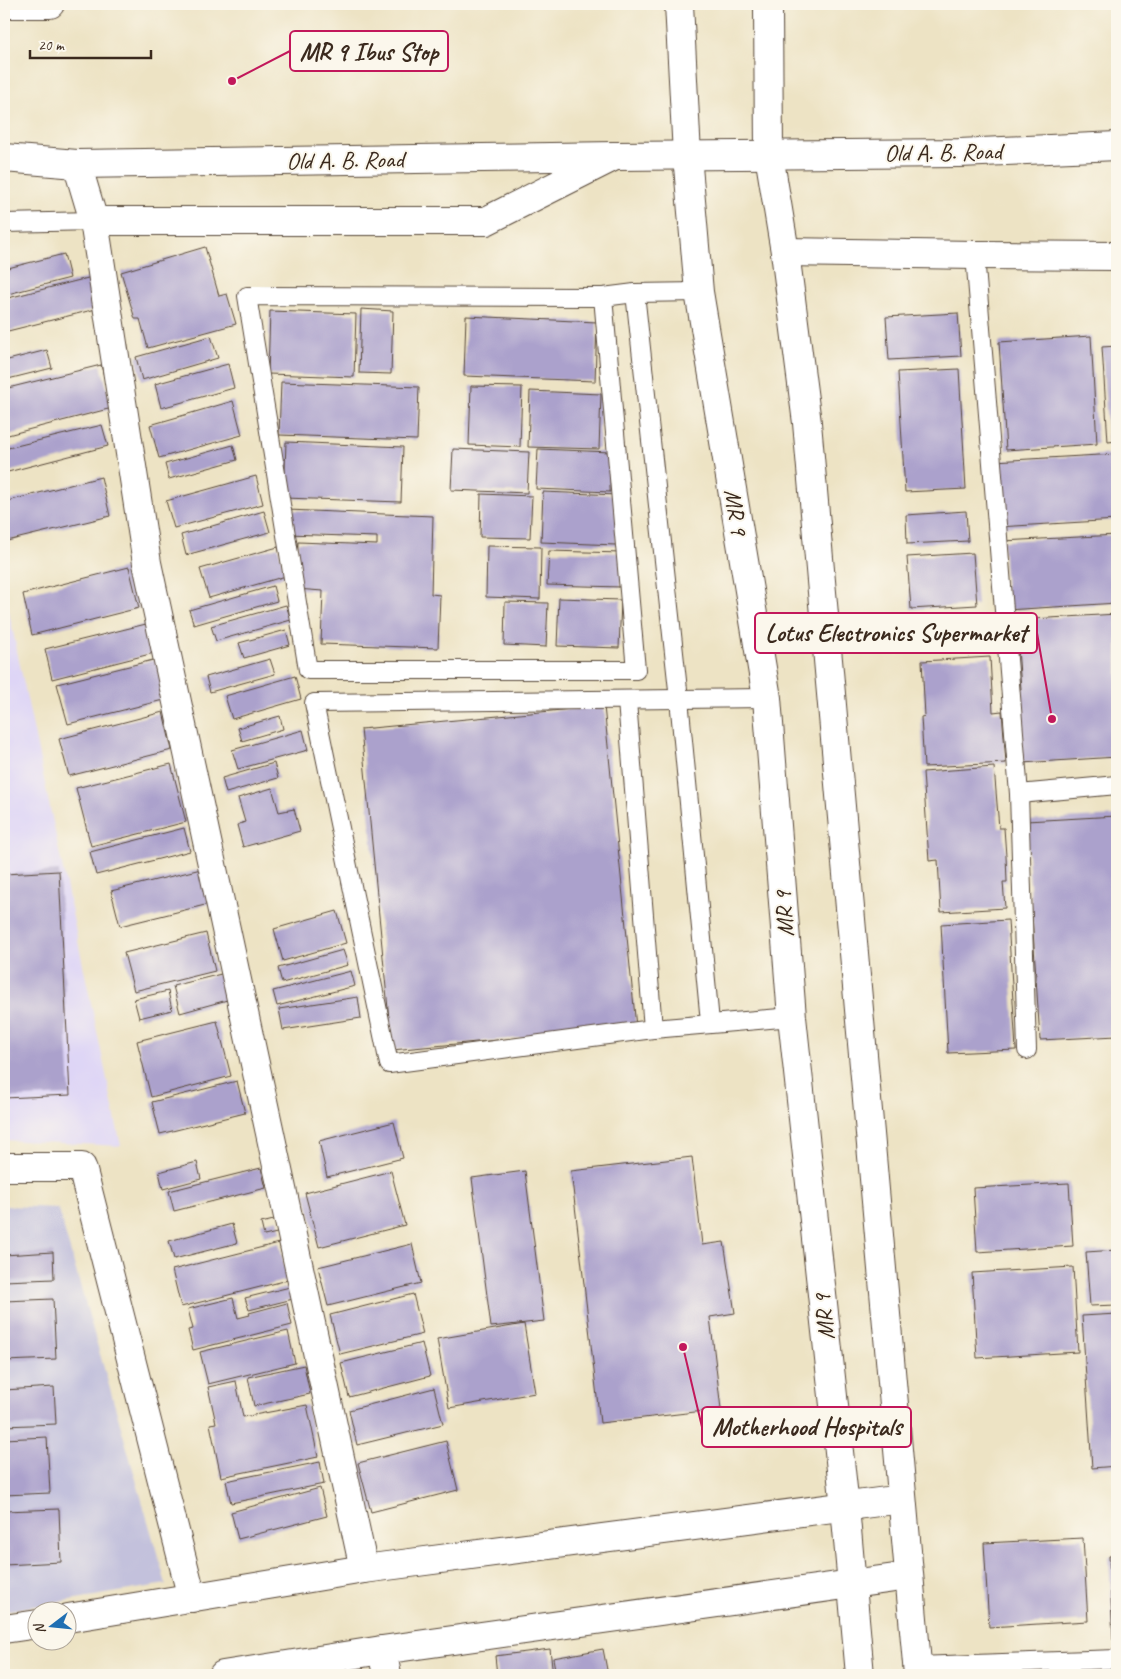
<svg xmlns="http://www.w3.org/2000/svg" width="1121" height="1679" font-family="Caveat,sans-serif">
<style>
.built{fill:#ded5f6}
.industrial{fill:#c3c1dc}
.building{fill:#aba1cc}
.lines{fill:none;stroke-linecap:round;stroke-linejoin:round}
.service-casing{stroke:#564637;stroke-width:20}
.minor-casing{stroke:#564637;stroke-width:30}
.tertiary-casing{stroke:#564637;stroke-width:30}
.secondary-casing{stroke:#564637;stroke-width:30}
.service{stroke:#fff;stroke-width:18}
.minor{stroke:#fff;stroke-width:28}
.tertiary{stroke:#fff;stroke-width:28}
.secondary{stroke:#fff;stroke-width:28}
.labels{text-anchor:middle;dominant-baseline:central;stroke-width:4;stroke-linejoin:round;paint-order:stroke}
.street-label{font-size:24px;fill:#3b2a1e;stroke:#fbf7ec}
.leader{fill:none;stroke:#c2185b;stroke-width:2}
.callout-dot{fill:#c2185b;stroke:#fbf7ec;stroke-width:2}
.callout{fill:#fbf7ec;stroke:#c2185b;stroke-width:2}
.callout-label{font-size:25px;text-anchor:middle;font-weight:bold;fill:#3b2a1e}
</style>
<rect width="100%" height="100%" fill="#fbf7ec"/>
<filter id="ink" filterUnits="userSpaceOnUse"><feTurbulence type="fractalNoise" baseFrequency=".02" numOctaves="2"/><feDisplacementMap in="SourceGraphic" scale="10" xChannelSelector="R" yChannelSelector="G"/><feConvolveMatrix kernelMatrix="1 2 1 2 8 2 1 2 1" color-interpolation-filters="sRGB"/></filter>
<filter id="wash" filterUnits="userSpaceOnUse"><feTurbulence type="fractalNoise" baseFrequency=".0096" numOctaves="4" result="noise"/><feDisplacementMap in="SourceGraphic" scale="20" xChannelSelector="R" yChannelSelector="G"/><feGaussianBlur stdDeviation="1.12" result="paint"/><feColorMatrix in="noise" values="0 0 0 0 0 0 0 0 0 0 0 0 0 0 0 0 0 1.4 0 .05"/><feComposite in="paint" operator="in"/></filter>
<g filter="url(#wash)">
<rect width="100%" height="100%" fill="#ede3c4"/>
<!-- built -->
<path class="built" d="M4,589l117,557 -117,-6z"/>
<!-- industrial -->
<path class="industrial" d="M4,1206l54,2 108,376 -162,27z"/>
<g id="blocks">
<!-- building -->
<g class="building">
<path d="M205,247l14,49 8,-2 9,30 -88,24 -8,-29h-5l-14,-47z"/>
<path d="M64,254l6,24 -66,17v-26z"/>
<path d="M92,277l8,31 -96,24v-33z"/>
<path d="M361,309l32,2 -2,63 -32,-1z"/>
<path d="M270,311l86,3 -2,63 -86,-3z"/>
<path d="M958,313l3,43 -72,4 -3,-43z"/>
<path d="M466,316l131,6 -2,59 -131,-5z"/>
<path d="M211,336l7,22 -76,22 -6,-23z"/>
<path d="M1091,336l6,108 -91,6 -7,-108z"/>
<path d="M1117,346v95l-9,1 -6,-95z"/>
<path d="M47,350l5,18 -48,12v-19z"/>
<path d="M228,364l6,24 -73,20 -6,-24z"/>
<path d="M101,365l11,43 -108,28v-47z"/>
<path d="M959,369l7,120 -61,3 -7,-120z"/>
<path d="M281,382l138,5 -2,53 -138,-5z"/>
<path d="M471,386l51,1 -2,60 -51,-2z"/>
<path d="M530,391l71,3 -2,55 -71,-2z"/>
<path d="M233,401l9,34 -83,23 -9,-33z"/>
<path d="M102,425l6,21 -104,27v-24z"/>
<path d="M286,442l117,5 -2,55 -117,-4z"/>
<path d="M233,445l4,15 -68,19 -4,-15z"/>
<path d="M453,449l76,3 -2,41 -76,-3z"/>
<path d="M538,449l73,3 -1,40 -74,-3z"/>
<path d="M1117,454v66l-119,7 -4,-66z"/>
<path d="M256,476l7,28 -89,24 -8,-27z"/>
<path d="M101,477l9,39 -103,25 -3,-12v-27z"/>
<path d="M543,492l75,3 -2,50 -75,-3z"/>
<path d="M481,494l51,2 -2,42 -50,-1z"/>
<path d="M287,510l146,6 -2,78 9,1 -2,53 -117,-4 2,-53 -27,-2 2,-47 79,3v-8l-90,-3z"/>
<path d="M264,511l6,21 -84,23 -5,-20z"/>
<path d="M966,511l2,30 -61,3 -1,-29z"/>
<path d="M1117,535v68l-110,7 -4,-69z"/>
<path d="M487,546l54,1 -1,52 -54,-2z"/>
<path d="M278,547l8,29 -77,22 -9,-29z"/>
<path d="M549,551l73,2 -1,34 -74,-2z"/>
<path d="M973,553l4,52 -66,4 -4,-52z"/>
<path d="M129,567l10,41 -107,27 -9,-41z"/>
<path d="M273,586l4,15 -83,24 -5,-15z"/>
<path d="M559,598l62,2 -2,48 -62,-2z"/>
<path d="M505,602l43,1 -2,44 -42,-2z"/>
<path d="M286,605l5,15 -75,21 -5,-15z"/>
<path d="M1117,614v143l-95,6 -4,-74h3l-5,-69z"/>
<path d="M150,623l8,29 -106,27 -7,-30z"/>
<path d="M286,630l4,15 -46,13 -5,-15z"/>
<path d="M990,657l3,55 9,-1 4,52 -82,4 -3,-50 4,-1 -3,-55z"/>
<path d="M161,658l10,40 -103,26 -11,-40z"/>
<path d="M270,659l5,15 -65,18 -4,-15z"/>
<path d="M295,676l6,23 -69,20 -7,-23z"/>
<path d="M604,706l32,321 -244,23 -31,-321z"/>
<path d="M163,712l9,38 -103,26 -10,-37z"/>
<path d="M280,716l3,13 -41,12 -4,-13z"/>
<path d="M303,730l5,20 -70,19 -6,-19z"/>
<path d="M274,763l4,15 -52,15 -4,-15z"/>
<path d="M171,764l15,58 -95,24 -15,-58z"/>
<path d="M994,767l5,61h5l2,28 1,26h-4l2,26 -64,4 -3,-52 -9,1 -6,-89z"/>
<path d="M272,788l7,24 15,-3 6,22 -57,16 -6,-22 8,-3 -7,-24z"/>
<path d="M1117,816v220l-77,4 -14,-219z"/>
<path d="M184,828l6,23 -94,24 -6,-23z"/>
<path d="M201,869l8,35 -89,22 -9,-35z"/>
<path d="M59,871l11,224 -66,3v-224z"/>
<path d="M337,911l9,32 -63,18 -9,-32z"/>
<path d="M1008,920l8,130 -68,3 -7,-129z"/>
<path d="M206,933l9,38 -81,20 -10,-38z"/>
<path d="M343,950l5,15 -66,18 -4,-15z"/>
<path d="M351,971l4,15 -78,20 -4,-15z"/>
<path d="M225,973l6,26 -51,14 -7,-27z"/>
<path d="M168,991l4,19 -33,8 -5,-19z"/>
<path d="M358,997l3,21 -78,12 -4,-21z"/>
<path d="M217,1021l14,55 -80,21 -14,-56z"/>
<path d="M237,1081l8,32 -85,21 -8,-32z"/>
<path d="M394,1122l9,36 -76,19 -8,-36z"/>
<path d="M692,1157l10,88 22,-3 11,71 -25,4 11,92 -121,14 -29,-252z"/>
<path d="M197,1162l4,17 -38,10 -4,-17z"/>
<path d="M261,1168l5,20 -92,23 -5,-20z"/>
<path d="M391,1171l14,54 -86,22 -14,-54z"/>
<path d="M525,1171l19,150 -53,6 -19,-149z"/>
<path d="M1069,1183l4,63 -96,6 -4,-64z"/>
<path d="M278,1219l3,13 -17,4 -3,-13z"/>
<path d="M232,1224l5,19 -63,16 -5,-18z"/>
<path d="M279,1243l9,37 -107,27 -9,-37z"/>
<path d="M412,1244l9,39 -93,23 -10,-39z"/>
<path d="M1117,1250v55l-27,1 -4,-54z"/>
<path d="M53,1252l1,27 -50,2v-26z"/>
<path d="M1073,1267l5,85 -101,6 -5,-85z"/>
<path d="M290,1287l3,12 -44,11 -4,-12z"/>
<path d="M413,1294l10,40 -83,20 -10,-39z"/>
<path d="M233,1298l5,20 12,-3 -1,-2 38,-10 5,22 -99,25 -5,-20 5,-1 -5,-20z"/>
<path d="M53,1299l3,60 -52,2v-60z"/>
<path d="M1117,1314v152l-25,2 -10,-152z"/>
<path d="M524,1324l11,69 -86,15 -12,-69z"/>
<path d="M288,1331l7,32 -87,21 -8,-32z"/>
<path d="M422,1343l8,33 -81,21 -8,-34z"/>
<path d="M304,1365l6,29 -56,12 -6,-29z"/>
<path d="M236,1381l7,36 64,-12 11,52 -97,20 -11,-53 6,-1 -8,-36z"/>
<path d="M54,1387l2,37 -52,2v-36z"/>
<path d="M434,1388l9,36 -86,21 -8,-35z"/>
<path d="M47,1437l3,56 -46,2v-56z"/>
<path d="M446,1441l12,49 -87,22 -13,-49z"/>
<path d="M320,1462l4,22 -93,19 -5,-22z"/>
<path d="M320,1488l7,28 -89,23 -7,-27z"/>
<path d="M59,1509l2,53 -57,3v-54z"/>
<path d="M1083,1538l5,83 -99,6 -5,-84z"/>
<path d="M1117,1555v85h-4l-4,-84z"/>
<path d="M550,1649l3,26h-56l-2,-19z"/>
<path d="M603,1649l5,26h-52l-3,-17z"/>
</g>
</g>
</g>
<g filter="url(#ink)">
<use href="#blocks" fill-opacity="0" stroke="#564637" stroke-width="1"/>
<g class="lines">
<defs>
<g id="service">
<path d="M4,223l90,-2"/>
<path d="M975,255l44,539 8,256"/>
<path d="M635,293l44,406 31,323"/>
<path d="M603,297l33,373h-328l-61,-374 356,1 32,-4 64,-1"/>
<path d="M627,701l26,328 -264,35 -75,-361 453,-5"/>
<path d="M1019,794l98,-9"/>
<path d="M653,1029l139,-12"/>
<path d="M917,1666l200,-7"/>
</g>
<g id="minor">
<path d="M94,221l53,342 217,1006"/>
<path d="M785,252l190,3 142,1"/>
<path d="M4,1167h78l110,431"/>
<path d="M382,1650l5,25"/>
</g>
<g id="tertiary">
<path d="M687,155l12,137 68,406 25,319 53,490 15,168"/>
<path d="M769,155l16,97 22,171 111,1252"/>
<path d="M77,164l17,57h392l129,-65"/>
<path d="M68,1618l296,-49 538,-70"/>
<path d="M4,1629l34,-5"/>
<path d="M223,1675l159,-25 527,-74"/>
</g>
<g id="secondary">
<path d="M5,4h45"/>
<path d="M679,4l8,151"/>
<path d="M768,4l1,151"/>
<path d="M4,158l73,6 538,-8 344,-3 158,-7"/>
</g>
</defs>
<!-- service casing -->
<use href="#service" class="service-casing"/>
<!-- minor casing -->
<use href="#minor" class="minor-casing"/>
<!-- tertiary casing -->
<use href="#tertiary" class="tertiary-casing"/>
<!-- secondary casing -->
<use href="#secondary" class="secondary-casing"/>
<!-- service -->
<use href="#service" class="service"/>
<!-- minor -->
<use href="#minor" class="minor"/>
<!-- tertiary -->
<use href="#tertiary" class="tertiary"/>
<!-- secondary -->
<use href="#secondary" class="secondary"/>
</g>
</g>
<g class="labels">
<!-- street labels -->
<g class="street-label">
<text transform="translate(943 152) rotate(-1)">Old A. B. Road</text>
<text transform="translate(345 160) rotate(-1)">Old A. B. Road</text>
<text transform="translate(736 512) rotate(81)">MR 9</text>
<text transform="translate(784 914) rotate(-94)">MR 9</text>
<text transform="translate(824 1317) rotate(-96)">MR 9</text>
</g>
</g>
<!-- callouts -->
<path class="leader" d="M232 81L290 51M1052 719L1037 633M683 1347L702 1427"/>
<g class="callout-dot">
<circle cx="232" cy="81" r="5"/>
<circle cx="1052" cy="719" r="5"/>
<circle cx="683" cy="1347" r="5"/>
</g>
<g class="callout">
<rect x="290" y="31" width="158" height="40" rx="5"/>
<rect x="755" y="613" width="282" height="40" rx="5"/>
<rect x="702" y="1407" width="209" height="40" rx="5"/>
</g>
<g class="callout-label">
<text x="369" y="60">MR 9 Ibus Stop</text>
<text x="896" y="641">Lotus Electronics Supermarket</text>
<text x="807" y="1435">Motherhood Hospitals</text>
</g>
<!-- margin -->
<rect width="1121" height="1679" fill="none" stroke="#fbf7ec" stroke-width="20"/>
<!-- north arrow -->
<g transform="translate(52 1626) rotate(254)"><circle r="24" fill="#fbf7ec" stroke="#aea59a"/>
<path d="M0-4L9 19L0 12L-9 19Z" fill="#1f6fb2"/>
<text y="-8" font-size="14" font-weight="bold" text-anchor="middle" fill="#3b2a1e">N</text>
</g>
<!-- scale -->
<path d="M30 50v8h121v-8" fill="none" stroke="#3b2a1e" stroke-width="2.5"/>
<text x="38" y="50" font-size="15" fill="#3b2a1e" stroke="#fbf7ec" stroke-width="4" paint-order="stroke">20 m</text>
</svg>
